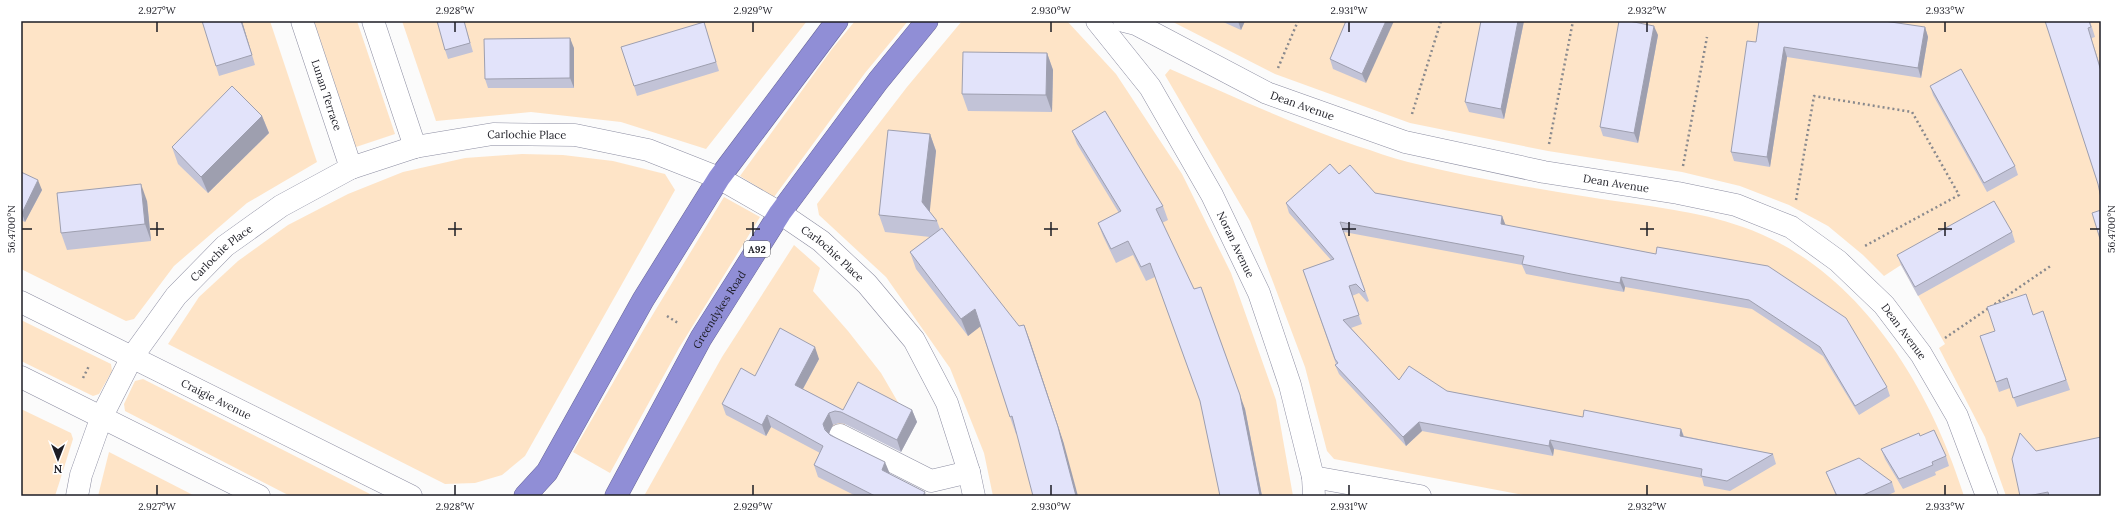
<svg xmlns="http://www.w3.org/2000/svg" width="2122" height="517" font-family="Lora,serif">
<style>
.green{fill:#fee4c7}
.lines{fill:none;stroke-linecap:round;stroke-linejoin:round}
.minor-casing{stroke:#8d8ea2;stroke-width:23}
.highway-casing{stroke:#686698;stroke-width:23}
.path{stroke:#89898d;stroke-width:2.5;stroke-dasharray:2 3;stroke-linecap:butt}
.minor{stroke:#fff;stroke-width:22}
.highway{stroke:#908ed6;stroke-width:22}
.wall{fill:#c2c3d7}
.shaded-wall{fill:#9e9faf}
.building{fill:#e2e3fa;stroke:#9e9faf}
.ticks{fill:none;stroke:#1d1d25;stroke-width:1.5}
.labels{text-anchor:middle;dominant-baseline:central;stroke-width:3;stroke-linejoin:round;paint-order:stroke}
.shield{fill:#fff;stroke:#616166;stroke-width:1}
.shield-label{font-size:10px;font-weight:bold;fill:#1d1d25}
.street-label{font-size:11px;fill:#1d1d25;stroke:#fff}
.neatline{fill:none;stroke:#1d1d25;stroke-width:1.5}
.ticks-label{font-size:10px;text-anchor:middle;fill:#1d1d25}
</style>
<rect width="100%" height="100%" fill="#fbfbfb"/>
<!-- green -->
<g class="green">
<path d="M21,21h249l47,141 -70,41 -73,63 -40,53 -8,2 -105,-52z"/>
<path d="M314,21h43l38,113 -39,13z"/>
<path d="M402,21h405l-101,128 -85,-27 -90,-10 -95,9z"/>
<path d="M855,21h53l-43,52 -91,124 -34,-21 92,-127z"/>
<path d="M962,21h105l49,53 66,100 49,99 45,127 17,96h-300l-9,-43 -34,-85 -64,-91 -67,-62 -2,-11 90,-117z"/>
<path d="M1171,21h930v475h-95l-21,-59 -46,-89 6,-4 -44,-79 -17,11 -21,-21 -35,-29 -39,-21 -49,-19 -58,-14 -134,-21 -138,-28 -135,-49z"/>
<path d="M1170,69c62,27 123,55 187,77 17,5 34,12 51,16 64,16 128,27 193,37 47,7 97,12 142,28 115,40 186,158 221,269h-435l-195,-37 -7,-8 -22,-84 -55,-146 -85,-146z"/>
<path d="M522,154l41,1 50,6 52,13 10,16 -150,266 -23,19 -27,8 -30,1 -277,-140 31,-47 39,-36 50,-36 60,-31 55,-22 62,-14z"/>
<path d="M724,197l36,20 -81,131 -69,125 -37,-21 71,-123z"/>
<path d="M794,245l26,23 -7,23 35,40 33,42 25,43 -44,-23 -32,60 26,43h-212l78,-139z"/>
<path d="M21,320l90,44 1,7 -13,23 -6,2 -72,-35z"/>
<path d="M143,379l231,117h-84l-165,-85 -1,-7 11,-23z"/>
<path d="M21,409l50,24 2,6 -18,57h-34z"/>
<path d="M109,452l86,44h-97z"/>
</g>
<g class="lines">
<defs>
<g id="minor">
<path id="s1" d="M302,21l49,147"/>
<path d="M373,21l42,126"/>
<path id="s2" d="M1097,21l53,66 62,108 47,98 31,92 23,92 1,19"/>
<path id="s3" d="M1124,21l12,3 131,69 138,49 139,30 134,21 58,12 55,22 47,34 46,44 37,49 36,62 30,80"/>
<path id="s4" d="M21,302l390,194"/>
<path d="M21,377l238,119"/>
<path d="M840,435l91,46 38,-9"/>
<path d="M1313,477l107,19"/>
<path id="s5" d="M77,496l4,-21 21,-59 30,-59 44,-61 49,-50 56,-40 70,-38 64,-21 78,-13 82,1 73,15 71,28 61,35 41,28 46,43 47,56 33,63 22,69 5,24"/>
</g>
<g id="highway">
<path d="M525,496l22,-24 96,-172 76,-122 118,-157"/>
<path id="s6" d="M616,496l85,-158 79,-125 98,-132 49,-60"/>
</g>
</defs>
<!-- minor casing -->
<use href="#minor" class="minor-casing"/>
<!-- highway casing -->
<use href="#highway" class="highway-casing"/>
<!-- path -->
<g class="path">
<path d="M1278,68l20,-47"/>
<path d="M1412,114l29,-93"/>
<path d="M1549,144l24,-123"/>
<path d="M1683,166l24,-129"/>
<path d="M1796,200l18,-104 98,16 47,83 -96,52"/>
<path d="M667,316l11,7"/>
<path d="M1945,338l107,-73"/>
<path d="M83,378l6,-12"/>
</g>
<!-- minor -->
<use href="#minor" class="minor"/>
<!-- highway -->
<use href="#highway" class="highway"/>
</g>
<!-- wall -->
<g class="wall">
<path d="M242,21l13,44 -36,11 -3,-10z"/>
<path d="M464,21l9,31 -25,7 -3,-9z"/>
<path d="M1221,21h24l-4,9z"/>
<path d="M1346,21l20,62 -33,-14 -3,-10z"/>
<path d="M1481,21h43l-20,98 -35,-7 -4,-10z"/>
<path d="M2045,21h45l5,16 -3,1 6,146z"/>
<path d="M704,22l15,49 -82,25 -3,-10z"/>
<path d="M1925,27l3,10 -7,41 -134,-21 -17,110 -36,-6 -3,-9 25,-110z"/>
<path d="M1658,35l-20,108 -35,-7 -3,-9z"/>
<path d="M574,48v40h-86l-3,-9z"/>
<path d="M1047,53l6,17 -1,42 -84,-1 -6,-17z"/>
<path d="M1930,86l85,80 3,9 -31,17 -54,-97z"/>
<path d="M262,116l7,17 -61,60 -30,-29 -6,-17z"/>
<path d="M1072,131l91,75 5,14 -6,3 83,186 17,87h-42l-20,-95 -45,-124 -9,4 -13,-26 -17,8 -13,-27 -5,-13 21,-10 -42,-69z"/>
<path d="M930,134l6,17 -7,60 8,10 3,8 79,97 5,-1 6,16 34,103 -48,-10 -6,-17 -30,-91 -12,10 -52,-67 -6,-17 20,-15 -45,-5 -6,-17z"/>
<path d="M21,172l21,18 -17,32 -4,-2z"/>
<path d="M1339,174l36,19 127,23 3,9 151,29 112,12 119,121 3,9 -31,19 -36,-59 -71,-47 -127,-22 -1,5 -50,-9 -48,-9 -4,-9 -178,-33 25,69 -2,1 -8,-9 -7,3 10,28 -11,4 48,52 48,11 136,26 98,12 3,7 89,18 3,10 -46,27 -26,-5 -2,-8 -148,-29 -1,7 -131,-25 -16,15 -67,-72 -4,-9 1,-1 -33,-94 28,-10 -42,-47 -3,-10z"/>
<path d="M147,201l4,40 -84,9 -6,-17z"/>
<path d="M2012,232l3,10 -97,54 -17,-31 -4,-10z"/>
<path d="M2043,311l27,79 -53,17 -7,-19 -11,4 -19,-56 15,-5 38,-16z"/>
<path d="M819,359l-16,30 40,21h69l5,12 -16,30 -56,-28 -6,-1 -6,2 -4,8 61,41 35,18 1,4h-70l-38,-19 -4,-12 6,-12 -49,-26 -5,9 -40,-21 -4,-11 33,-28z"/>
<path d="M1920,436l26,20 3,10 -14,6 1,3 -33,14 -18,-30 -4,-10z"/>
<path d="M2036,451l65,45h-81z"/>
<path d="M1826,472l66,10 3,10 -9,4h-50z"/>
</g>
<!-- shaded-wall -->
<g class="shaded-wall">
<path d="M241,21h1l13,44 -3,-10z"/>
<path d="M1238,21h7l-4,9z"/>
<path d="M1386,21h8l-28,62 -4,-9z"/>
<path d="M1518,21h6l-20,98 -3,-10z"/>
<path d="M1654,26l4,9 -20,108 -4,-10z"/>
<path d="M1925,27l3,10 -7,41 -3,-10z"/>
<path d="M2088,28l13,41v2z"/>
<path d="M570,38l4,10v40l-4,-10z"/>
<path d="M1784,47l3,10 -17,110 -3,-10z"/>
<path d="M1047,53l6,17 -1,42 -6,-17z"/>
<path d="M262,116l7,17 -61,60 -7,-16z"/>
<path d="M930,134l6,17 -7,68 -7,-17z"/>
<path d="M38,180l4,10 -17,32 -3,-9z"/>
<path d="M141,184l6,17 4,40 -6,-17z"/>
<path d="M1502,216l4,10 -5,-2z"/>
<path d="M1621,277l4,10 -1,5 -4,-9z"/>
<path d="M1201,287l44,122 17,87h-2z"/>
<path d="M975,309l6,17 -13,10 -7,-17z"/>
<path d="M1024,325l6,16 34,103 14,52h-2z"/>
<path d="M815,347l4,12 -20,37 -4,-11z"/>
<path d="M912,410l5,12 -16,30 -4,-12z"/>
<path d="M829,413l4,12 -5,10 -5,-11z"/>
<path d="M767,415l4,12 -5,9 -4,-11z"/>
<path d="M1419,422l3,9 -16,15 -3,-9z"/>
<path d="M1681,429l3,9 -4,-2z"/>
<path d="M1550,440l4,9 -1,7 -4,-10z"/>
<path d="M885,462l5,12 -8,-4z"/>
</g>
<!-- building -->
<g class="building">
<path d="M202,21h39l11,34 -36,11z"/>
<path d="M437,21h27l6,22 -25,7z"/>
<path d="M1346,21h40l-24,53 -32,-15z"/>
<path d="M1481,21h37l-17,88 -36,-7z"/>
<path d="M1619,21h10l25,5 -20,107 -34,-6z"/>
<path d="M1759,21h125l41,6 -7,41 -134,-21 -17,110 -36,-5 16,-111 9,1z"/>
<path d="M2045,21h44l2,6 -3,1 13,43v127l-3,-14z"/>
<path d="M704,22l12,40 -82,24 -13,-39z"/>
<path d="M570,38v40l-85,1 -1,-40z"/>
<path d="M963,52l84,1 -1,42 -84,-1z"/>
<path d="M1961,69l54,97 -31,17 -54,-97z"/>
<path d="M232,86l30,30 -61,61 -29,-30z"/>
<path d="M1105,111l58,95 -7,3 38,80 7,-2 39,108 20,101h-40l-20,-95 -50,-138 -9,4 -13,-26 -17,8 -13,-26 23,-12 -49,-80z"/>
<path d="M888,130l42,4 -8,68 15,19 -58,-6z"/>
<path d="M1330,164l9,10 11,-9 25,28 127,23 -1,8 155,30 1,-7 111,19 78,52 41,69 -32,19 -35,-59 -71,-47 -128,-23 -1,6 -49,-9 -49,-10 2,-8 -184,-34 25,69 -1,1 -8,-8 -7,2 10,29 -16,5 56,60 10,-14 38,25 136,26 1,-7 76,15 21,4 -1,7 93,18 -46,27 -26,-5 1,-7 -152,-29 -1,6 -130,-24 -16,15 -68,-72 3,-2 -3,-4 -32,-89 31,-11 -48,-56z"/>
<path d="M21,172l17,8 -16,33 -1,-1z"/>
<path d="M141,184l4,40 -84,9 -4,-40z"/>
<path d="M1994,201l18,31 -97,55 -18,-32z"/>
<path d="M2101,210v32l-9,-29z"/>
<path d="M942,228l77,98 5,-1 34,102 18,69h-43l-21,-80 -2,1 -35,-108 -14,10 -51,-67z"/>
<path d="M2026,294l7,21 10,-4 23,69 -53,18 -6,-20 -11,4 -16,-46 15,-5 -8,-24z"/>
<path d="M780,328l35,19 -20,38 48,25 15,-28 54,28 -15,30 -56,-28 -6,-1 -6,2 -6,11 2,6 5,5 55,27 -3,8 43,22 -2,4h-48l-61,-31 9,-19 -56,-31 -5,10 -40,-21 19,-36 14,8z"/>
<path d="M1934,430l12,26 -14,6 1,3 -34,14 -18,-30 38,-16 1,3z"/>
<path d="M2020,433l16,18 65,-14v59h-52l-1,-4 -20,4h-8l-8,-37z"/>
<path d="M1859,458l33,24 -31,14h-24l-11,-24z"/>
</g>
<!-- ticks -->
<path class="ticks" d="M157,22v10M455,22v10M753,22v10M1051,22v10M1349,22v10M1647,22v10M1945,22v10M157,222v14M455,222v14M753,222v14M1051,222v14M1349,222v14M1647,222v14M1945,222v14M22,229h10M150,229h14M448,229h14M746,229h14M1044,229h14M1342,229h14M1640,229h14M1938,229h14M2090,229h10M157,485v10M455,485v10M753,485v10M1051,485v10M1349,485v10M1647,485v10M1945,485v10"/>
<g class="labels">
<!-- shield labels -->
<rect class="shield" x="744" y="241" width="26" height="16" rx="3"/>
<g class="shield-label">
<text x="757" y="249">A92</text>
</g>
<!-- street labels -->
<g class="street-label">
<text stroke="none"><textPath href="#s1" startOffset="78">Lunan Terrace</textPath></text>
<text stroke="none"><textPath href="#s3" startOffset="198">Dean Avenue</textPath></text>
<text stroke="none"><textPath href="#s5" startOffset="624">Carlochie Place</textPath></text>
<text stroke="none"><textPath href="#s3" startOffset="522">Dean Avenue</textPath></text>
<text stroke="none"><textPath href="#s2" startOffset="264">Noran Avenue</textPath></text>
<text stroke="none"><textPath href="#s5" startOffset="288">Carlochie Place</textPath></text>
<text stroke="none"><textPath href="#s5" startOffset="960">Carlochie Place</textPath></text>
<text stroke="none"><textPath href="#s6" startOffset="213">Greendykes Road</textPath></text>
<text stroke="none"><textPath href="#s3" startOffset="858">Dean Avenue</textPath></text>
<text stroke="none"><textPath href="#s4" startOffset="218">Craigie Avenue</textPath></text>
</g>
</g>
<!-- border -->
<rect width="2122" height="517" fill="none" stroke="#ffffff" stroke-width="44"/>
<!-- north arrow -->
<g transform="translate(58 459) rotate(180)" stroke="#ffffff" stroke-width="3" paint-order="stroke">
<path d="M0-3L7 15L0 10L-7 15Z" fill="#1d1d25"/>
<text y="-6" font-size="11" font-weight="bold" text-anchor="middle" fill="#1d1d25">N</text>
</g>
<rect x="22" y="22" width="2078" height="473" class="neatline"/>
<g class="ticks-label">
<text x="157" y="14">2.927°W</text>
<text x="455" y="14">2.928°W</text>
<text x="753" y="14">2.929°W</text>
<text x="1051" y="14">2.930°W</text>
<text x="1349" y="14">2.931°W</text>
<text x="1647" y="14">2.932°W</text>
<text x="1945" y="14">2.933°W</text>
<text transform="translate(2111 229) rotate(-90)" y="4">56.4700°N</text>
<text transform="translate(11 229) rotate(-90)" y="4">56.4700°N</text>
<text x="157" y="510">2.927°W</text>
<text x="455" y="510">2.928°W</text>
<text x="753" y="510">2.929°W</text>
<text x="1051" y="510">2.930°W</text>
<text x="1349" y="510">2.931°W</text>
<text x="1647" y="510">2.932°W</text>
<text x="1945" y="510">2.933°W</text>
</g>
</svg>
